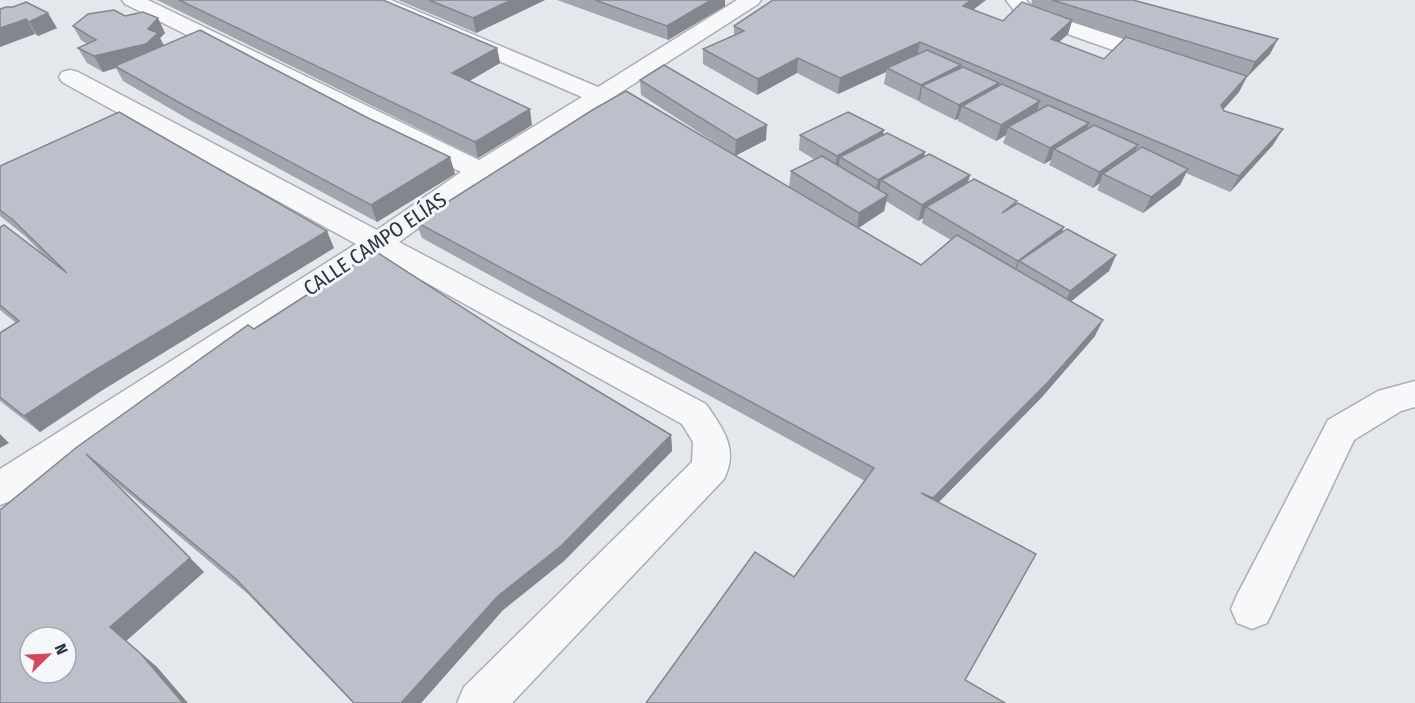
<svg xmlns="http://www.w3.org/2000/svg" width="1415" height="703" font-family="'Fira Sans Condensed',sans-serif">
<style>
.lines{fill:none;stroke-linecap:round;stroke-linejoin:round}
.minor-casing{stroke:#a9aeb7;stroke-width:3}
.minor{fill:#f7f8fa;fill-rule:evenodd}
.wall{fill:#a1a5ae;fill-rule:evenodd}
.shaded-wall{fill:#83868d}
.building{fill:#bbc0ca;stroke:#83868d;stroke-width:1.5;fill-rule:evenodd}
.labels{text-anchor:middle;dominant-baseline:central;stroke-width:6;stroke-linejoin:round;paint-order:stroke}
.street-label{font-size:21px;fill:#2b3445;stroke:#f4f6f9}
</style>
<rect width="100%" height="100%" fill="#e4e7ec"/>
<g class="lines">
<defs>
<g id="minor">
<path d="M122,0h26l331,160 103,-63 -215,-93 -3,-4h27l207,87 139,-87h24l-3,4 -269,173 -90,65 307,162c17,25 33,45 18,75l-212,224h-55l7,-16 228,-225 1,-20 -11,-18 -304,-168 -365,244 -13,5v-36l356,-225 -294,-162 -3,-5 3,-5 8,-2 8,2 299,158 84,-58 -336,-168z"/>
<path d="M1006,0h20l7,9 136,45 3,5 -3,5 -8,2 -8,-2 -134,-47z"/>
<path d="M1415,381v26l-14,4 -47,29 -87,183 -15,6 -15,-6 -6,-14 6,-14 91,-175 50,-29z"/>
</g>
</defs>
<!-- minor casing -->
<use href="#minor" class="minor-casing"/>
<!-- minor -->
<use href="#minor" class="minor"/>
</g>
<!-- wall -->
<g class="wall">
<path d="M157,0h226l114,48 3,15 -31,18 63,44 -54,33z"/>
<path d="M398,0h147l-69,33z"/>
<path d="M557,0h168v6l-57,34z"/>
<path d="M1032,0h101l137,54 -23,23 -8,15 -16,17 50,36 -43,47 -44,-19 -6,12 -37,28 -46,-23 3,-7 -7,5 -44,-23 2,-5 -7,4 -41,-21 3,-8 -10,6 -38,-20v-2l-3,1 -36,-18 1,-2 -2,1 -34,-17 2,-12 -48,22 -41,-21 -40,22 -54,-31v-15l31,-14v-9l239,-16 30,11 28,-16zM1072,22l52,17 -20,20 -45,-17 9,-8z"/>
<path d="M0,9l57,19 -19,8z"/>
<path d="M125,16l40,17 -5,5 4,7 202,72 84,40 5,17 -78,48 -189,-103 -65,-38 -7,-13 -13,4 -16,-9 -9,-15 9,-4 -6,-4 -8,-14z"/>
<path d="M640,80l126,60 -30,15 53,32 2,-16 23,-12 -15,-9 1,-15h83l41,22 46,18 -2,7 49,22 46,28 53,23 -7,16 -38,30 24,35 -54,62 -102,104 -293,201 148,-126 71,-96 -443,-243 -6,-16 306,-75 -81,-52zM886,201l32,20 5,-3 -1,5 29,17 -30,25 -63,-37 26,-17z"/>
<path d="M0,166l334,82 -233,143 -61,41 -40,-31v-68l16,-10 -16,-13v-83l46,30 -21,-21 -25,-20z"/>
<path d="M254,329l259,11 158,95 1,16 -108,110 -61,49 -82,93h-68l-105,-109 -139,-117 95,95 -78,69 31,26 -157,36v-193z"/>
</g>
<!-- shaded-wall -->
<g class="shaded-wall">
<path d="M511,0h34l-69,33 -3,-15z"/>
<path d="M711,0h14v6l-57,34 -1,-14z"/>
<path d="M971,0h15l-26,20 3,-14z"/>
<path d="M48,13l9,15 -19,8 -9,-14z"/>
<path d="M158,18l7,15 -5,5 5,10 -50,18 1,2 -13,4 -9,-16 54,-27z"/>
<path d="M26,19l9,15 -35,13v-19z"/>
<path d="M1072,20l-4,14 -22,20 5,-15z"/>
<path d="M1278,39l-8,15 -23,23 8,-15z"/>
<path d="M920,42l-3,15 -30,11 -1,4 -48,22 2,-16z"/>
<path d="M497,48l3,15 -44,26 -4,-16z"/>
<path d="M798,58l-1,15 -40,22 1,-16z"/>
<path d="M961,65l-3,15 -36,6 -2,14 -2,1 3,-16z"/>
<path d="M1247,76l-8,16 -26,29 8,-16z"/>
<path d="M999,83l-4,15 -33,8 -4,13 -3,1 4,-15z"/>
<path d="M1040,101l-5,16 -27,10 -2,8 -10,6 5,-16z"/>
<path d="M530,109l2,16 -54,33 -3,-16z"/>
<path d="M1089,123l-6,16 -29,10 -3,11 -7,4 6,-16z"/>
<path d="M767,125l-1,15 -31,16 1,-16z"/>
<path d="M1283,129l-10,16 -43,47 9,-16z"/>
<path d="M884,130l-3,16 -41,11 -2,13 -4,2 3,-16z"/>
<path d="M1138,145l-7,16 -28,13 -3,9 -7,5 6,-16z"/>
<path d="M925,152l-3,16 -41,12 -2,13 -4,3 3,-16z"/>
<path d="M450,157l5,17 -78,48 -6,-17z"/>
<path d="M1188,169l-8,16 -37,28 8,-16z"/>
<path d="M970,175l-5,16 -39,16 -3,11 -5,3 4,-16z"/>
<path d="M888,195l-4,16 -27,18 2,-16z"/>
<path d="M1064,227l-6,16 -39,18 -5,15 -2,1 6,-16z"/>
<path d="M327,231l7,17 -233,143 -61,41 -16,-16 63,-41z"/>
<path d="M1116,255l-7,16 -46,37 7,-17z"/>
<path d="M1103,320l-8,16 -54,62 -113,115 5,-15z"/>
<path d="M0,434l9,9 -9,5z"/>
<path d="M671,435l1,16 -108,110 -61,49 -82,93h-20l97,-107z"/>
<path d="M190,558l14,14 -78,69 31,26 31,36h-5l-73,-76z"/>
</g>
<!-- building -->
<g class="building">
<path d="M179,0h204l114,48 -45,25 78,36 -55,33z"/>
<path d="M429,0h82l-38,18z"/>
<path d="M595,0h116l-44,26z"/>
<path d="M773,0h198l-8,6 40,15 19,-19 50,18 -21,19 53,20 22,-22 121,39 -26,29 3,6 59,18 -44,47 -319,-134 -80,36 -42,-20 -40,21 -55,-30 41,-18 -10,-5z"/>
<path d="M1052,0h81l145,39 -23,23z"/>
<path d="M26,2l22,11 -19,9 -3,-3 -26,9v-19l6,-2h7z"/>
<path d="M114,10l11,6 18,-4 15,6 -10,11 10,4 -12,11 -52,12 -16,-8 18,-8 -23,-14 15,-12z"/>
<path d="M200,30l166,87 84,40 -79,48 -191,-102 -65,-37z"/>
<path d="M927,50l34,15 -40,20 -34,-17z"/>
<path d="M664,65l103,60 -31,15 -96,-60z"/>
<path d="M963,67l36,16 -40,22 -37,-19z"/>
<path d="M1002,84l38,17 -39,24 -39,-19z"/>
<path d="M626,91l295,174 36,-30 146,85 -55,62 -115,116 -12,-5 115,61 -71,126 40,23h-359l109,-151 39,25 80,-109 -458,-246 178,-113z"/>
<path d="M1048,105l41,18 -39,25 -42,-21z"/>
<path d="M119,112l208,119 -240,144 -63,41 -24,-19v-64l19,-12 -19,-16v-78l4,-2 63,48 -55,-54 -12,-9v-44z"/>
<path d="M848,112l36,18 -47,26 -37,-21z"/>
<path d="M1094,125l44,20 -39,27 -45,-23z"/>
<path d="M887,133l38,19 -47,28 -38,-23z"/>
<path d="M1142,147l46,22 -37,28 -48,-23z"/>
<path d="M929,154l41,21 -48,30 -41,-25z"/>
<path d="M822,156l66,39 -29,18 -68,-42z"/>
<path d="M974,179l43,22 -15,12 16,-10 46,24 -46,34 -92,-54z"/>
<path d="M1067,229l49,26 -46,36 -51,-30z"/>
<path d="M375,251l138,89 158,95 -110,111 -63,50 -97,107h-47l-118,-124 -150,-125 104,104 -80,69 31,27 42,49h-183v-193l77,-63 171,-122 6,4zM30,637h36v36h-36z"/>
</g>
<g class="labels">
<!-- street labels -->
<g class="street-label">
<text transform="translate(375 244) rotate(-34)">CALLE CAMPO ELÍAS</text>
</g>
</g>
<!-- north arrow -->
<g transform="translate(48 655) rotate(66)"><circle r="28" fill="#f4f6f9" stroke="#a4a8b1" stroke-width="1.5"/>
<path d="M0-4.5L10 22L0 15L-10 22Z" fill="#d1495b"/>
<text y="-9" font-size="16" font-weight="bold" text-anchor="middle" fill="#2b3445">N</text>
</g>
</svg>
